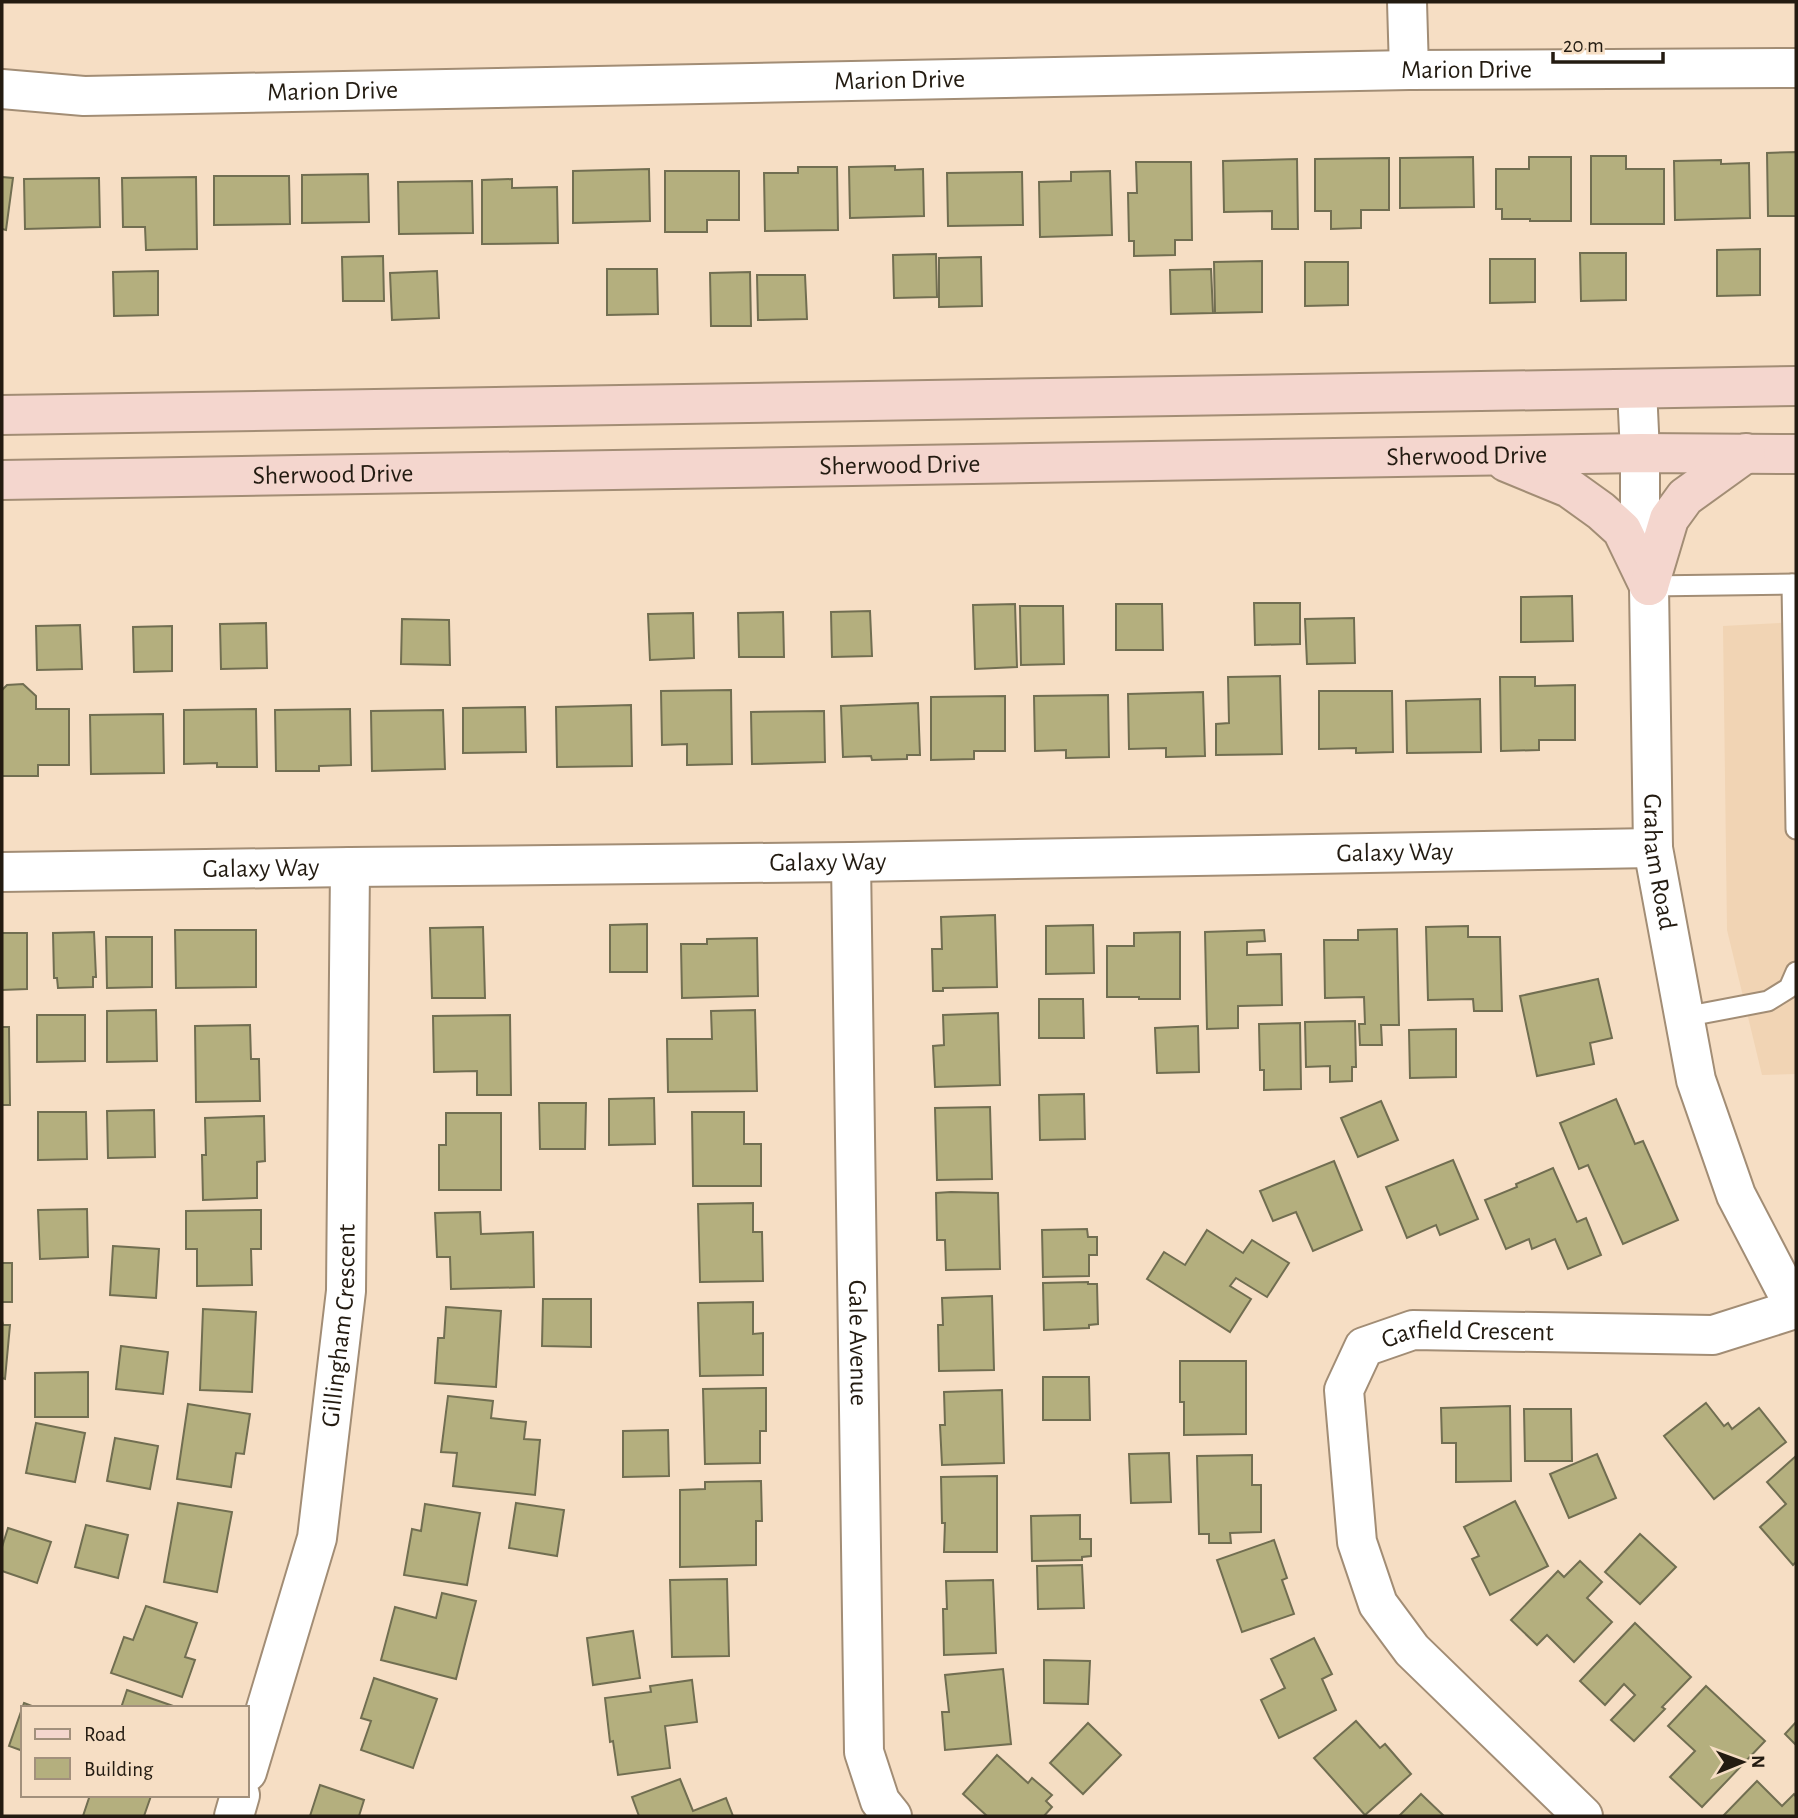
<svg xmlns="http://www.w3.org/2000/svg" width="1798" height="1818" font-family="'Alegreya Sans',sans-serif">
<style>
.built{fill:#f1d4b4}
.building{fill:#b4af7e;stroke:#716e51;stroke-width:2}
.lines{fill:none;stroke-linecap:round;stroke-linejoin:round}
.service-casing{stroke:#a28d75;stroke-width:23}
.minor-casing{stroke:#a28d75;stroke-width:42}
.secondary-casing{stroke:#a28d75;stroke-width:42}
.service{stroke:#fff;stroke-width:19}
.minor{stroke:#fff;stroke-width:38}
.secondary{stroke:#f4d6ce;stroke-width:38}
.labels{text-anchor:middle;dominant-baseline:central;stroke-width:6;stroke-linejoin:round;paint-order:stroke}
.street-label{font-size:26px;fill:#231b11;stroke:#f6dec4}
</style>
<rect width="100%" height="100%" fill="#f6dec4"/>
<!-- built -->
<path class="built" d="M1796,622v452l-34,1 -35,-145 -4,-304z"/>
<!-- building -->
<g class="building">
<path d="M1796,152v64h-28l-1,-63z"/>
<path d="M1591,156h35v13h38v55h-73z"/>
<path d="M1473,157l1,50 -74,1v-50z"/>
<path d="M1529,157h42v64h-41v-2h-28v-10h-6v-40h33z"/>
<path d="M1389,158v52h-28v18l-30,1v-18h-16v-52z"/>
<path d="M1297,159l1,70h-26v-18l-48,1 -1,-51z"/>
<path d="M1721,160v4l28,-1 1,55 -75,2 -1,-59z"/>
<path d="M1136,162h55l1,78h-17v15l-41,1v-15h-5l-1,-48h9z"/>
<path d="M895,166v4l28,-1 1,47 -74,2 -1,-51z"/>
<path d="M798,167h39l1,63 -73,1 -1,-58h34z"/>
<path d="M649,169l1,52 -77,2v-52z"/>
<path d="M665,171h74v49h-32v12h-42z"/>
<path d="M1110,171l2,64 -72,2 -1,-55 32,-1v-9z"/>
<path d="M1022,172l1,53 -75,1 -1,-53z"/>
<path d="M368,174l1,48 -67,1v-48z"/>
<path d="M214,176h75l1,48 -76,1z"/>
<path d="M2,177l11,1 -7,52 -4,-1z"/>
<path d="M196,177l1,72 -51,1 -1,-23h-22l-1,-49z"/>
<path d="M99,178l1,49 -75,2 -1,-50z"/>
<path d="M512,179v9l45,-1 1,56 -76,1v-64z"/>
<path d="M472,181l1,52 -74,1 -1,-52z"/>
<path d="M1760,249v46l-43,1v-46z"/>
<path d="M1580,253h46v47l-45,1z"/>
<path d="M936,254l1,43 -43,1 -1,-43z"/>
<path d="M383,256l1,45h-41l-1,-44z"/>
<path d="M981,257l1,49 -43,1v-49z"/>
<path d="M1490,259h45v43l-45,1z"/>
<path d="M1262,261v51l-47,1 -1,-51z"/>
<path d="M1305,262h43v43l-43,1z"/>
<path d="M607,269h50l1,45 -51,1z"/>
<path d="M1211,269l2,44 -42,1 -1,-44z"/>
<path d="M158,271v44l-44,1 -1,-44z"/>
<path d="M437,271l2,47 -47,2 -2,-47z"/>
<path d="M750,272l1,54h-40l-1,-53z"/>
<path d="M757,275h48l2,44 -49,1z"/>
<path d="M1572,596l1,45 -52,1v-45z"/>
<path d="M1254,603h46v41l-45,1z"/>
<path d="M1015,604l2,63 -42,2 -2,-64z"/>
<path d="M1116,604h46l1,46h-47z"/>
<path d="M1020,606h43l1,58 -43,1z"/>
<path d="M870,611l2,45 -40,1 -1,-45z"/>
<path d="M783,612l1,45h-45l-1,-44z"/>
<path d="M693,613l1,45 -44,2 -2,-46z"/>
<path d="M1354,618l1,45 -48,1 -2,-45z"/>
<path d="M402,619l47,1 1,45 -49,-1z"/>
<path d="M266,623l1,45 -46,1 -1,-45z"/>
<path d="M80,625l2,44 -45,1 -1,-44z"/>
<path d="M172,626v45l-38,1 -1,-45z"/>
<path d="M1280,676l2,78 -66,1v-31l13,-1 -1,-46z"/>
<path d="M1500,677h35v9l40,-1v55h-36v10l-38,1z"/>
<path d="M23,684l13,12v13h33v56h-31v11h-36v-86l5,-5z"/>
<path d="M731,690l1,74 -45,1v-21l-25,1 -1,-54z"/>
<path d="M1319,691h73l1,61 -37,1v-5l-37,1z"/>
<path d="M1203,692l2,64 -39,1v-9l-37,1 -1,-55z"/>
<path d="M1108,695l1,62 -43,1v-8l-31,1 -1,-55z"/>
<path d="M1005,696v55h-31v8l-43,1v-63z"/>
<path d="M1480,699l1,53 -74,1 -1,-52z"/>
<path d="M918,703l2,52h-13v4l-35,1 -1,-4 -28,1 -2,-51z"/>
<path d="M631,705l1,61 -75,1 -1,-60z"/>
<path d="M525,707l1,45 -63,1v-45z"/>
<path d="M256,709l1,58h-40v-4l-33,1v-54z"/>
<path d="M350,709l1,56 -32,1v5h-43l-1,-61z"/>
<path d="M443,710l2,59 -73,2 -1,-60z"/>
<path d="M824,711l1,51 -73,2 -1,-52z"/>
<path d="M163,714l1,59 -73,1 -1,-59z"/>
<path d="M995,915l2,72 -54,1v3h-10l-1,-42h10l-1,-32z"/>
<path d="M647,924v48h-37v-47z"/>
<path d="M1093,925l1,48 -48,1v-48z"/>
<path d="M1468,926v11h32l2,74h-28l-1,-12 -45,1 -2,-73z"/>
<path d="M483,927l2,71h-53l-2,-70z"/>
<path d="M1397,929l2,96h-18l1,20h-22l-1,-21h6l-1,-27 -39,1 -1,-58h34v-10z"/>
<path d="M175,930h81v57l-80,1z"/>
<path d="M1264,930l1,11 -18,1v13l34,-1 1,51 -44,1v22l-31,1 -2,-97z"/>
<path d="M94,932l2,45h-3v10l-35,1 -1,-10h-3l-1,-45z"/>
<path d="M1180,932v67h-41v-2h-32v-51h27v-13z"/>
<path d="M2,933h25v56l-25,1z"/>
<path d="M106,937h46v50l-45,1z"/>
<path d="M757,938l1,58 -76,2 -1,-54h26v-5z"/>
<path d="M1598,979l14,59 -22,5 4,21 -57,12 -17,-80z"/>
<path d="M1039,999h44l1,39h-45z"/>
<path d="M156,1010l1,51 -50,1v-51z"/>
<path d="M755,1010l2,81 -89,1 -1,-53h45l-1,-28z"/>
<path d="M998,1013l2,72 -65,2 -2,-41 11,-1 -1,-30z"/>
<path d="M37,1015h48v46l-48,1z"/>
<path d="M510,1015l1,80h-34v-24l-43,1 -1,-56z"/>
<path d="M1355,1021l1,46h-4v14l-22,1v-16l-24,1 -1,-45z"/>
<path d="M1300,1023l1,66 -37,1v-20h-4l-1,-46z"/>
<path d="M250,1025l1,34h8l1,42 -64,1 -1,-76z"/>
<path d="M1198,1026l1,46 -42,1 -2,-45z"/>
<path d="M2,1027h7l1,78h-8z"/>
<path d="M1456,1029v48l-46,1 -1,-48z"/>
<path d="M1084,1094l1,45 -45,1 -1,-45z"/>
<path d="M654,1098l1,46 -46,1v-46z"/>
<path d="M1616,1099l19,45 8,-3 35,79 -55,24 -35,-79 -9,4 -19,-46z"/>
<path d="M1381,1101l17,39 -40,17 -17,-39z"/>
<path d="M539,1103h47l-1,46h-45z"/>
<path d="M990,1107l2,72 -55,1 -2,-72z"/>
<path d="M154,1110l1,47 -47,1 -1,-47z"/>
<path d="M38,1112h48l1,47 -49,1z"/>
<path d="M692,1112h52v32h17v42h-68z"/>
<path d="M446,1113h55v77h-62v-45h7z"/>
<path d="M264,1116l1,45 -8,1v36l-54,2 -1,-45h4l-1,-37z"/>
<path d="M1453,1160l25,59 -38,16 -4,-10 -29,13 -21,-51z"/>
<path d="M1334,1161l28,69 -49,21 -17,-39 -23,9 -13,-30z"/>
<path d="M1553,1168l24,54 9,-4 15,37 -33,14 -13,-30 -23,10 -3,-10 -23,10 -21,-49 32,-13 -1,-3z"/>
<path d="M951,1192l47,1 2,76 -54,1 -1,-30h-8l-1,-47z"/>
<path d="M753,1203v29h9l1,49 -63,1 -2,-78z"/>
<path d="M87,1209l1,48 -48,2 -2,-49z"/>
<path d="M261,1210v39h-10l1,36 -55,1v-37h-11v-38z"/>
<path d="M480,1212l1,22 52,-2 1,55 -83,2 -1,-32h-13l-2,-44z"/>
<path d="M1087,1229l1,8h9v18h-8v21l-46,1 -1,-47z"/>
<path d="M1207,1230l36,23 9,-13 37,23 -22,34 -31,-19 -6,8 21,13 -21,33 -83,-53 17,-27 21,13z"/>
<path d="M113,1246l46,3 -3,49 -46,-3z"/>
<rect x="2" y="1263" width="10" height="39"/>
<path d="M1088,1282v2h9l1,40 -9,1v3l-45,2 -1,-47z"/>
<path d="M992,1296l2,74 -55,1 -1,-46h5l-1,-27z"/>
<path d="M543,1299h48v48l-49,-1z"/>
<path d="M753,1302v32l10,-1v42l-63,1 -2,-73z"/>
<path d="M446,1307l55,4 -5,76 -61,-4 3,-45h6z"/>
<path d="M203,1309l53,3 -4,80 -52,-2z"/>
<path d="M2,1321l1,4h7l-5,54 -3,-1z"/>
<path d="M121,1346l47,6 -5,42 -47,-5z"/>
<path d="M1180,1361h66v73l-62,1v-33h-4z"/>
<path d="M88,1372v45h-53v-44z"/>
<path d="M1043,1377h46l1,43h-47z"/>
<path d="M766,1388v43h-6v32l-55,1 -2,-75z"/>
<path d="M1002,1390l2,73 -62,2 -2,-40h5l-1,-33z"/>
<path d="M448,1396l45,5 -2,17 35,4 -2,17 16,1 -5,55 -82,-9 4,-33 -16,-1z"/>
<path d="M1706,1403l18,23 4,-3 4,6 27,-21 27,34 -72,57 -50,-63z"/>
<path d="M188,1404l62,10 -6,40 -8,-1 -5,34 -54,-8z"/>
<path d="M1510,1406l1,75 -55,1v-39h-14l-1,-35z"/>
<path d="M1524,1409h47l1,52h-47z"/>
<path d="M36,1423l49,10 -10,49 -49,-9z"/>
<path d="M668,1430l1,46 -46,1v-46z"/>
<path d="M115,1438l43,8 -8,43 -43,-8z"/>
<path d="M1169,1453l2,49 -40,1 -2,-49z"/>
<path d="M1597,1454l19,44 -47,20 -19,-44z"/>
<path d="M1252,1455v30h9v47l-31,1 1,10h-22v-9h-10l-2,-78z"/>
<path d="M1796,1456v106l-3,3 -33,-38 26,-23 -19,-22z"/>
<path d="M997,1476v76h-53l1,-29h-3l-1,-46z"/>
<path d="M761,1481l1,40h-6v44l-76,2v-77l25,-1v-7z"/>
<path d="M1515,1501l33,65 -58,29 -18,-36 7,-3 -15,-29z"/>
<path d="M178,1503l54,9 -15,80 -53,-10z"/>
<path d="M516,1503l48,7 -7,46 -48,-8z"/>
<path d="M425,1504l55,9 -13,72 -63,-10 8,-46 9,2z"/>
<path d="M1080,1515v24h11v17l-9,1v3l-50,1 -1,-45z"/>
<path d="M86,1525l42,10 -10,43 -43,-11z"/>
<path d="M8,1528l43,14 -14,41 -35,-12v-24z"/>
<path d="M1640,1534l36,33 -36,37 -35,-32z"/>
<path d="M1274,1540l13,38 -5,2 12,34 -52,18 -25,-72z"/>
<path d="M1580,1561l22,21 -15,16 25,24 -38,40 -27,-27 -10,10 -26,-25 47,-49 6,6z"/>
<path d="M1082,1565l2,43 -46,1 -1,-43z"/>
<path d="M727,1579l2,77 -57,1 -2,-77z"/>
<path d="M993,1580l3,73 -52,2 -1,-46h4l-1,-28z"/>
<path d="M442,1593l34,8 -20,78 -75,-19 14,-53 41,11z"/>
<path d="M146,1606l51,17 -12,34 10,3 -13,37 -71,-24 13,-36 9,3z"/>
<path d="M1635,1623l56,54 -29,30 3,2 -31,32 -23,-21 24,-25 -11,-11 -19,21 -25,-24z"/>
<path d="M633,1631l7,47 -47,7 -6,-47z"/>
<path d="M1314,1638l18,36 -10,5 14,31 -57,28 -18,-38 24,-12 -14,-29z"/>
<path d="M1044,1660l46,1 -2,43 -44,-1z"/>
<path d="M1003,1669l8,75 -66,6 -3,-38h7l-4,-37z"/>
<path d="M374,1678l63,21 -24,69 -52,-18 10,-29 -10,-3z"/>
<path d="M692,1680l5,42 -32,4 5,42 -52,7 -5,-34 -3,1 -5,-44 46,-6 -1,-6z"/>
<path d="M1706,1686l59,55 -63,66 -32,-30 25,-26 -27,-25z"/>
<path d="M127,1690l52,18h-58z"/>
<path d="M24,1703l13,5h-14v43l-14,-5z"/>
<path d="M1356,1721l24,27 5,-4 26,30 -46,41 -51,-57z"/>
<path d="M1796,1722v23l-11,-11z"/>
<path d="M1088,1723l33,32 -38,39 -33,-31z"/>
<path d="M997,1755l31,28 4,-5 20,17 -6,6 6,6 -8,9h-57l-24,-22z"/>
<path d="M680,1779l13,32 33,-13 7,18h-94l-7,-19z"/>
<path d="M1757,1781l25,25 12,-12 2,3v19h-73z"/>
<path d="M320,1785l44,15 -5,16h-49z"/>
<path d="M1421,1794l23,22h-45z"/>
<path d="M90,1795h58l3,1 -7,20h-61z"/>
</g>
<g class="lines">
<defs>
<g id="service">
<path d="M1792,584l4,245"/>
<path d="M1649,586l147,-2"/>
<path d="M1684,1017l84,-16 21,-13 7,-16"/>
</g>
<g id="minor">
<path d="M1407,2l2,68"/>
<path id="s1" d="M2,89l82,7 1325,-26 387,-2"/>
<path id="s2" d="M1637,389l3,64v67l9,66 4,262 43,232 40,115 60,115"/>
<path id="s3" d="M851,862l13,890 16,49 12,15"/>
<path id="s4" d="M2,872l348,-5 501,-5 802,-14"/>
<path id="s5" d="M247,1772l70,-234 29,-247 4,-424"/>
<path d="M234,1816l6,-21"/>
<path id="s6" d="M1583,1816l-171,-166 -34,-46 -21,-62 -13,-152 20,-43 49,-17 300,5 82,-26"/>
</g>
<g id="secondary">
<path d="M2,415l1794,-29"/>
<path d="M1506,462l63,26 32,23 21,19 27,56"/>
<path id="s7" d="M2,480l1638,-27 156,1"/>
<path d="M1649,586l20,-67 16,-22 61,-44"/>
</g>
</defs>
<!-- service casing -->
<use href="#service" class="service-casing"/>
<!-- minor casing -->
<use href="#minor" class="minor-casing"/>
<!-- secondary casing -->
<use href="#secondary" class="secondary-casing"/>
<!-- service -->
<use href="#service" class="service"/>
<!-- minor -->
<use href="#minor" class="minor"/>
<!-- secondary -->
<use href="#secondary" class="secondary"/>
</g>
<g class="labels">
<!-- street labels -->
<g class="street-label">
<text stroke="none"><textPath href="#s1" startOffset="1465">Marion Drive</textPath></text>
<text stroke="none"><textPath href="#s1" startOffset="898">Marion Drive</textPath></text>
<text stroke="none"><textPath href="#s1" startOffset="331">Marion Drive</textPath></text>
<text stroke="none"><textPath href="#s7" startOffset="1465">Sherwood Drive</textPath></text>
<text stroke="none"><textPath href="#s7" startOffset="898">Sherwood Drive</textPath></text>
<text stroke="none"><textPath href="#s7" startOffset="331">Sherwood Drive</textPath></text>
<text stroke="none"><textPath href="#s4" startOffset="1393">Galaxy Way</textPath></text>
<text stroke="none"><textPath href="#s2" startOffset="474">Graham Road</textPath></text>
<text stroke="none"><textPath href="#s4" startOffset="826">Galaxy Way</textPath></text>
<text stroke="none"><textPath href="#s4" startOffset="259">Galaxy Way</textPath></text>
<text stroke="none"><textPath href="#s5" startOffset="458">Gillingham Crescent</textPath></text>
<text stroke="none"><textPath href="#s6" startOffset="667">Garfield Crescent</textPath></text>
<text stroke="none"><textPath href="#s3" startOffset="481">Gale Avenue</textPath></text>
</g>
</g>
<!-- border -->
<rect width="1798" height="1818" fill="none" stroke="#231b11" stroke-width="7"/>
<!-- legend -->
<rect x="21" y="1706" width="228" height="91" fill="#f6dec4" stroke="#a2907c" stroke-width="2"/>
<rect x="35" y="1729" width="35" height="10" fill="#f4d6ce" stroke="#a2907c" stroke-width="2"/>
<text x="84" y="1741" font-size="21" fill="#231b11">Road</text>
<rect x="35" y="1758" width="35" height="21" fill="#b4af7e" stroke="#a2907c" stroke-width="2"/>
<text x="84" y="1776" font-size="21" fill="#231b11">Building</text>
<!-- north arrow -->
<g transform="translate(1742 1762) rotate(89)" stroke="#f6dec4" stroke-width="5" paint-order="stroke">
<path d="M0-5L12 26L0 18L-12 26Z" fill="#231b11"/>
<text y="-10" font-size="19" font-weight="bold" text-anchor="middle" fill="#231b11">N</text>
</g>
<!-- scale -->
<path d="M1553 52v10h110v-10" fill="none" stroke="#231b11" stroke-width="3.5"/>
<text x="1563" y="52" font-size="21" fill="#231b11" stroke="#f6dec4" stroke-width="5" paint-order="stroke">20 m</text>
</svg>
